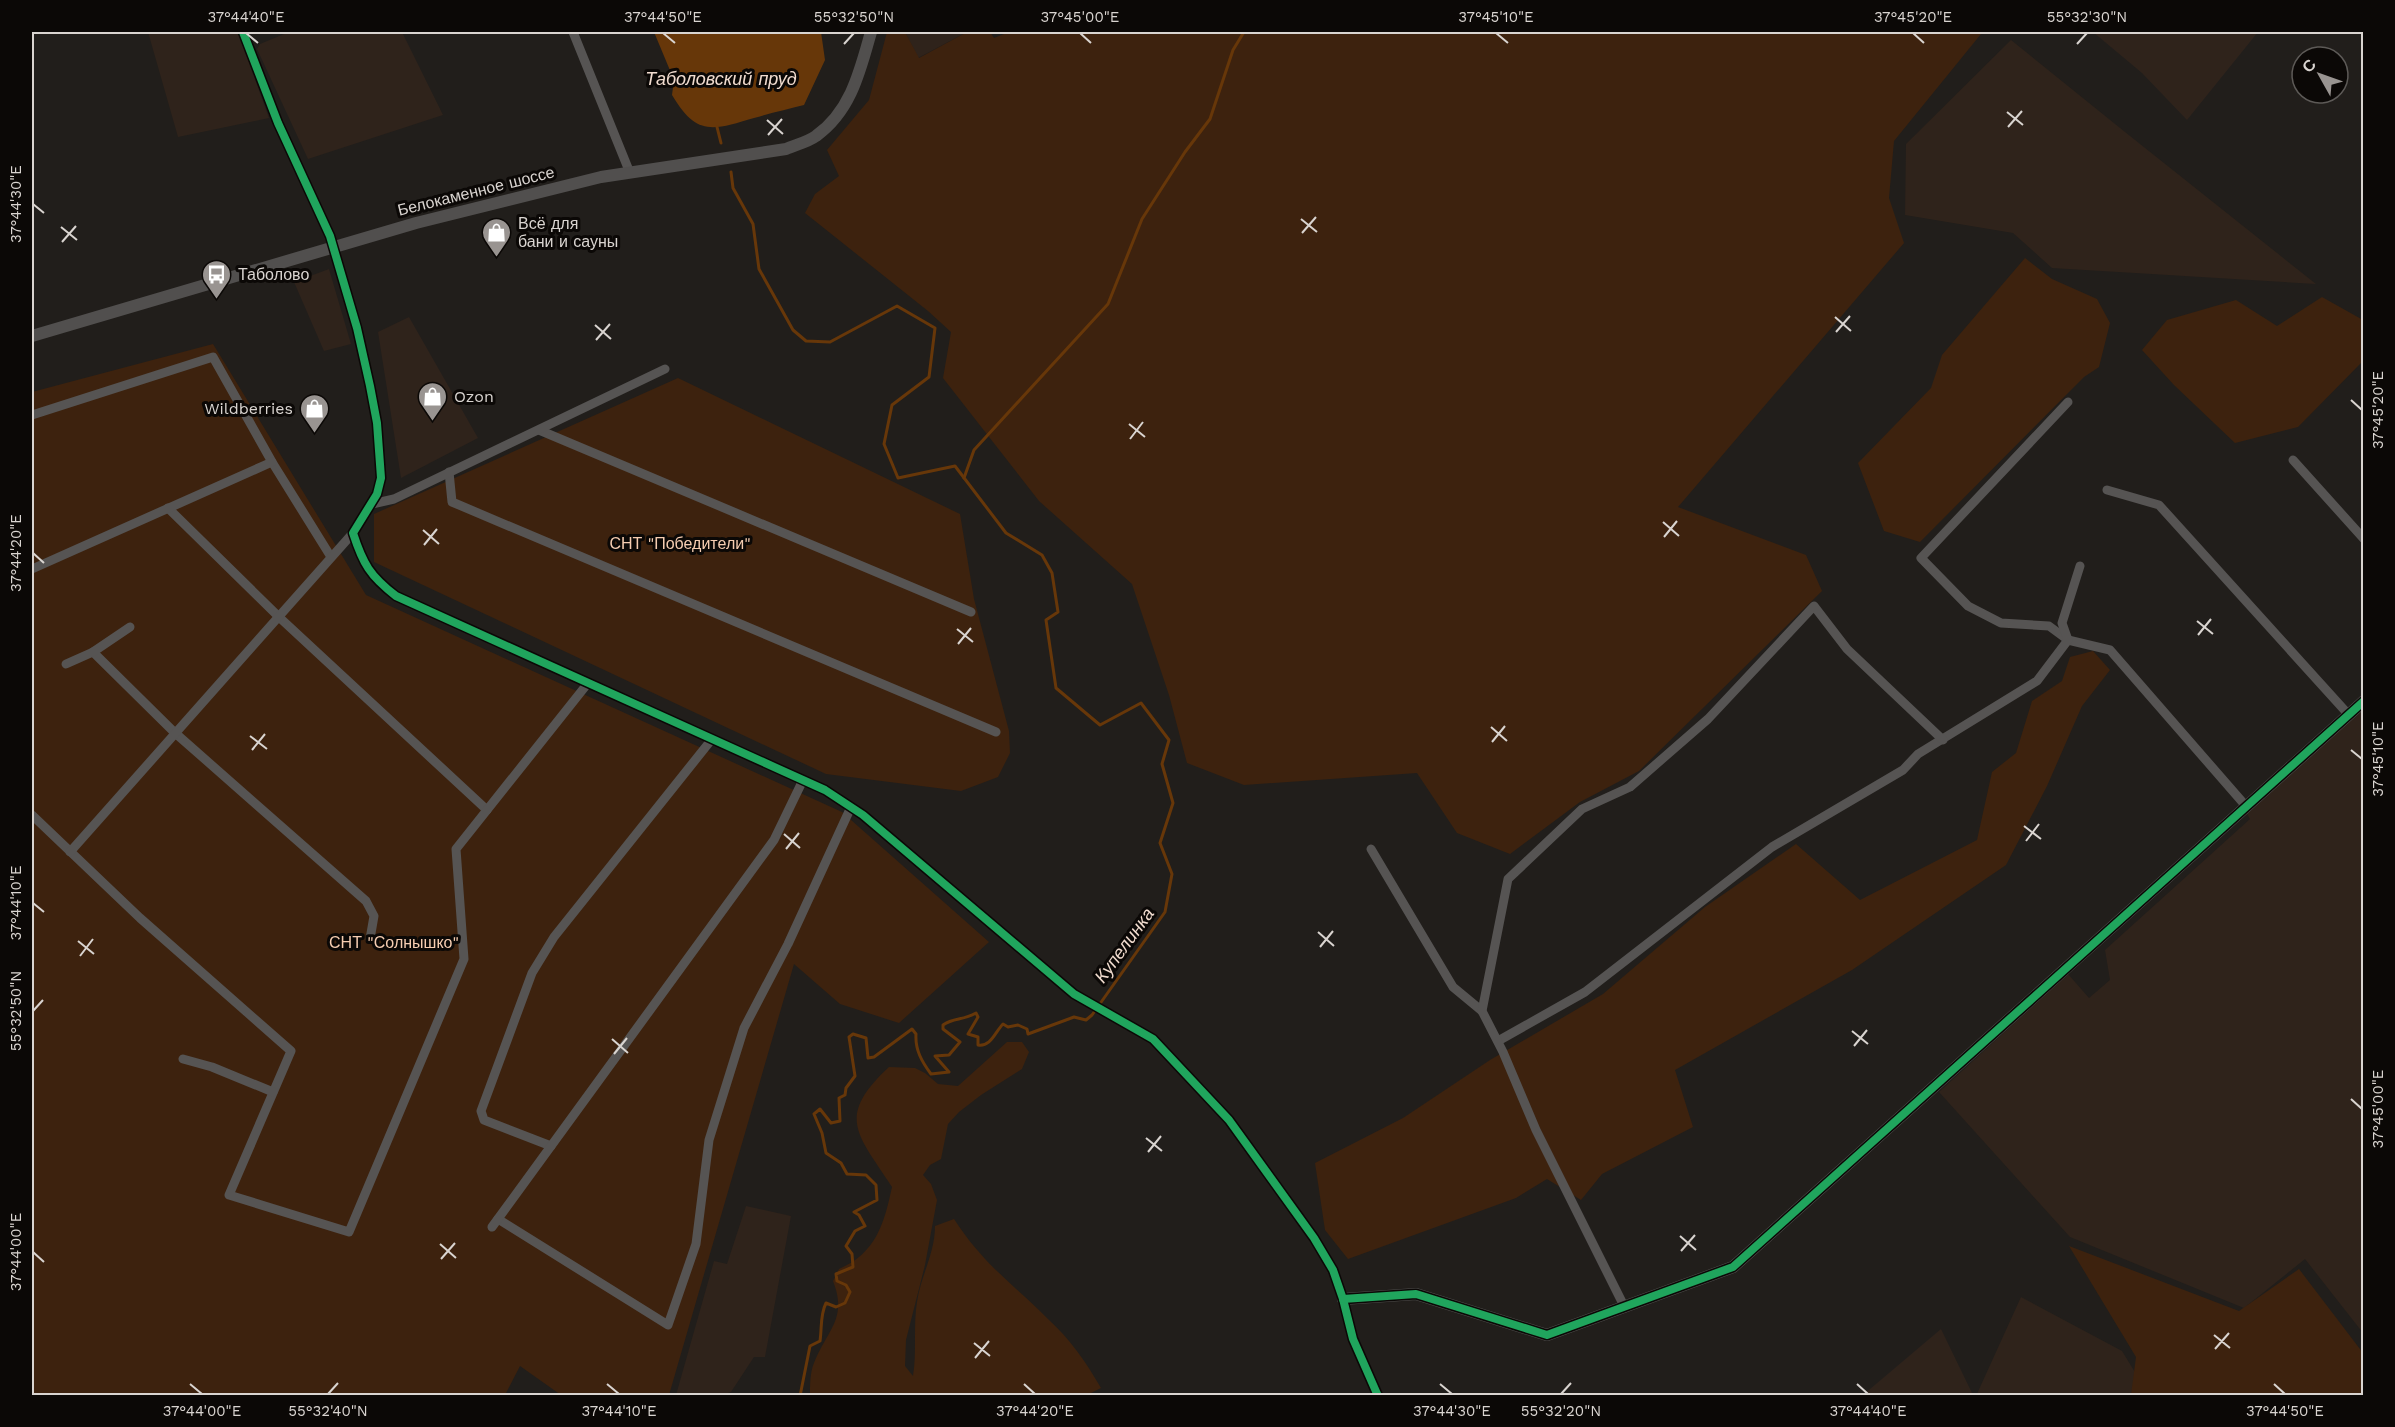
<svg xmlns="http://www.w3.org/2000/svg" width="2395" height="1427" font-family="'Work Sans',sans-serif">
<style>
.built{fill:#2f231b}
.green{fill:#3d220e}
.water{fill:#673709}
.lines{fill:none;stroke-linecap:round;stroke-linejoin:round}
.stream{stroke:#673709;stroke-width:3}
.street{stroke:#565453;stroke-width:9}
.secondary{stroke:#514f4e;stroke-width:12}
.cycleway-casing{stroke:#0b0806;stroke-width:11}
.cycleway{stroke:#20a55d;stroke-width:8}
.ticks{fill:none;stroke:#d9d4d0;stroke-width:2}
.labels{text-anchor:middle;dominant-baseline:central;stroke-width:6;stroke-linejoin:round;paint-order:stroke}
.street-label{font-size:16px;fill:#d9d4d0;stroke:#0b0806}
.poi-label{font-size:16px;fill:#d9d4d0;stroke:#0b0806;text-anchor:start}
.park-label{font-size:16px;fill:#f6cdb1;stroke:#0b0806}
.water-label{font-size:18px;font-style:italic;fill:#f1dccf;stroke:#0b0806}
.neatline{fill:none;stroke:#d9d4d0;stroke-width:2}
.ticks-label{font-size:15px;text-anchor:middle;fill:#d9d4d0}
</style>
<rect width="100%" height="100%" fill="#211e1b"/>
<!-- built -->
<g class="built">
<path d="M148,32h90l31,86 -91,19z"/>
<path d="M289,32h113l41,83 -135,44 -51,-110 3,-5z"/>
<path d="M905,32h62l-49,26z"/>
<path d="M2093,32h165l-71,88 -45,-47z"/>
<path d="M2011,40l114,92 191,152 -264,-16 -39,-35 -108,-18 1,-71z"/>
<path d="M329,269l22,75 -27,7 -30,-69z"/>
<path d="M409,317l69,121 -77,40 -23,-146z"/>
<path d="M2363,708v625l-58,-74 -61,49 -174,-71 -131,-145 129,-118 21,24 21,-18 -5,-30 145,-131 -4,-7z"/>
<path d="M746,1206l45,10 -26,141h-11l-23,35 -9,3h-46l38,-134 13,3z"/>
<path d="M2021,1297l101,54 27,44 -173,1z"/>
<path d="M1941,1329l32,66h-110z"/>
</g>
<!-- green -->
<g class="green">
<path d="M887,32h18l14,26 48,-26h23l4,6 15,-6h969l3,2 -87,107 -5,57 15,45 -226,264 128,48 16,36 -183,180 -59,31 -70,52 -53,-21 -40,-60 -173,12 -57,-22 -18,-68 -37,-111 -93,-83 -96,-123 8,-46 -23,-21 -123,-98 10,-19 24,-18 -12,-26 42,-50z"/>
<path d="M2025,258l27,21 45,20 13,24 -11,44 -15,10 -164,165 -36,-11 -26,-68 73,-75 11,-33z"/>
<path d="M2322,297l41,23v41l-65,66 -63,16 -61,-58 -32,-35 25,-30 69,-20 41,26z"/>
<path d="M213,344l153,251 476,217 147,130 -90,81 -59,-19 -46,-40 -125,431h-108l-41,-29 -15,29 -473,1v-1004z"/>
<path d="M678,378l282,136 14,85 35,132 1,22 -12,24 -37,14 -135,-17 -452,-212v-48z"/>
<path d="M2093,651l17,19 -28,36 -35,80 -41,79 -154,105 -177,100 18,57 -91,47 -21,26 -34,-21 -31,19 -168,61 -23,-29 -10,-67 88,-45 87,-58 113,-66 102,-87 91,-63 64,56 117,-60 15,-68 24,-19 16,-52 30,-20 8,-24z"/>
<path d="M1007,1042h15l7,10 -7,17 -41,26 -22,17 -11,12 -7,35 -11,6 -7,10 8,9 6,16 -12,65 -19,75 -1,26 8,10c4,-25 0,-50 4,-74 4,-27 18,-49 18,-76l19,-7c29,45 58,64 94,100 22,20 38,43 53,69l-16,8 -275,-1c0,-9 0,-23 4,-32 13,-33 34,-44 19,-82l6,-12c37,-16 45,-45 53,-82 -33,-52 -58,-69 -3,-120l26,1 10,5 13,11 20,2z"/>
<path d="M2069,1246l170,65 60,-42 64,84v42h-232l5,-38z"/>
</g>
<!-- water -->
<path class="water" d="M654,32h167l4,28 -21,45c-16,4 -33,8 -50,13 -41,12 -57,19 -82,-23l2,-15z"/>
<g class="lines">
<!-- stream -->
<g class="stream">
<path d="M717,127l4,16"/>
<path d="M731,172l2,16 20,36 6,45 34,61 13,11 24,1 67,-36 38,22 -6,49 -37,28 -8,39 14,34 57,-12 51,67 36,22 10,18 6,39 -12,8 10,68 44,37 41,-22 28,37 -7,24 11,39 -13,40 12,31 -7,38 -73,103 -6,5 -12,-3 -46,17 -1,-5 -9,-4 -10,2 -5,-3c-8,8 -12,23 -25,21v-8l-10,-3 10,-17 -2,-4c-14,8 -22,4 -33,12v4l17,13 -11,13 -14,1 14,16 -18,2c-9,-12 -16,-24 -15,-40l-4,-5 -38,28 -6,1 -2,-20 -13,-4 -4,3 6,39 -9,12 -1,7 -6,3 1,23 -9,2 -11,-14 -6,5 8,19 4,20 15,10 6,11 19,1 10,10 1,15 -23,12 5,3 6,11 -10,5 -9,15 6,8 1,13 -17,7 1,7 9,4 4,7 -5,11 -9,4 -10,-4c-6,12 -4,24 -6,38l-10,5 -10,50"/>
<path d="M964,478l10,-28 134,-146 34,-85 43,-67 25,-33 23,-69 11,-18"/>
</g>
<!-- street -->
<g class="street">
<path d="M243,32l35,91 52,113 27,92 13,58 7,37 4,55 -4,16 -24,39c10,31 17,43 43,63l429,194 38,25 211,179 79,45 76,81 85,118 19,32 10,29 10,40 25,57"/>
<path d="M573,32l57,141"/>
<path d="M2068,402l-147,156 47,48 33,17 48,3 19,14 42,10 135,155"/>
<path d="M32,415l181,-58 59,105 59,95"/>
<path d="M539,430l432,182"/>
<path d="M2293,460l71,79"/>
<path d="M449,472l3,30 544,230"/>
<path d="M2107,490l52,15 189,209"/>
<path d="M372,504l22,-5 271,-130"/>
<path d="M168,508l112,110 207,192"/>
<path d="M32,569l240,-107"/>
<path d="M93,652l81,80 192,169 8,15 -4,23"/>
<path d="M66,664l27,-12 37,-25"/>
<path d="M32,815l108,103 151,133 -62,144 120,37 115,-273 -8,-110 132,-166"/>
<path d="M1371,849l82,138 29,24"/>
<path d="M70,852l283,-319"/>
<path d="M1498,1041l87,-49 187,-145 131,-77 15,-16 119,-73 31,-41 -6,-17 18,-57"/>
<path d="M183,1059l29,8 61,25"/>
<path d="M551,1146l-67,-26 -3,-9 51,-138 22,-36 158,-198"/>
<path d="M498,1219l170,106 28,-81 13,-104 35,-112 44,-84 63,-137"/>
<path d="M492,1227l282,-387 29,-60"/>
<path d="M1625,1308l-89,-178 -33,-78 -21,-41 26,-132 74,-70 48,-22 78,-68 106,-113 33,43 96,91"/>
</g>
<!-- secondary -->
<g class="secondary">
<path d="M32,336l384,-113 185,-46 185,-28c9,-4 22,-7 30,-13 35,-25 44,-65 55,-104"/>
<path d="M1343,1299l73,-5 131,41 186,-68 631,-566"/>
</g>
<defs>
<g id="cycleway">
<path d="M243,32l35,91 52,113 27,92 13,58 7,37 4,55 -4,16 -24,39c10,31 17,43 43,63l429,194 38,25 211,179 79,45 76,81 85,118 19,32 10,29 10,40 25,57"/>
<path d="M1343,1299l73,-5 131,41 186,-68 631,-566"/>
</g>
</defs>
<!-- cycleway casing -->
<use href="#cycleway" class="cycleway-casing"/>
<!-- cycleway -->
<use href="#cycleway" class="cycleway"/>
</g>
<!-- ticks -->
<path class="ticks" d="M246,33l12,10M663,33l12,10M1080,33l11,10M1496,33l12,10M1913,33l11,10M844,44l10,-11M2077,44l10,-11M2007,112l16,13M767,120l16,14M2008,127l14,-16M768,135l14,-16M33,204l11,9M1301,219l16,13M61,227l16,13M1302,233l14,-16M62,242l14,-16M1835,317l16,14M595,325l16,14M1836,332l14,-16M596,340l14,-16M2351,400l11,10M1129,424l16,13M1130,439l13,-17M1663,522l16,14M423,530l16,14M1664,537l13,-16M424,545l13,-16M33,553l11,10M2197,621l16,13M957,629l16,13M2198,635l13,-16M958,644l13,-16M1491,727l16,14M250,736l17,13M1492,742l13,-16M252,750l13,-16M2351,750l11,9M2024,826l17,13M784,834l16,14M2026,841l13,-17M786,849l13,-16M33,903l11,9M1318,932l16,14M78,941l16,13M1320,947l13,-16M80,956l13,-17M33,1011l10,-11M1852,1031l16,13M612,1039l16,14M1854,1046l13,-16M614,1054l13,-16M2351,1099l11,10M1146,1138l16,13M1148,1152l13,-16M1680,1236l16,14M440,1244l16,14M1681,1251l14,-16M33,1252l11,10M441,1259l14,-16M2214,1335l16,13M974,1343l16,13M2215,1349l14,-16M975,1358l14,-17M190,1384l12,10M607,1384l12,10M1024,1384l11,10M1440,1384l12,10M1857,1384l11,10M2274,1384l11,10M328,1394l10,-11M1561,1394l10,-11"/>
<!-- icons -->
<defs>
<symbol id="shop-pin" viewBox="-11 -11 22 30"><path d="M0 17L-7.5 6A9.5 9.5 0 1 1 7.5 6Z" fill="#999491" stroke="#0b0806"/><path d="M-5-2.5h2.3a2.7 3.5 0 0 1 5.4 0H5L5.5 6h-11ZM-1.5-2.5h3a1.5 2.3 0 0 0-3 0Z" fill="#fff"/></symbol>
<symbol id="bus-pin" viewBox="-11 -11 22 30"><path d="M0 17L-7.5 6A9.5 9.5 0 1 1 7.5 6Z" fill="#999491" stroke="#0b0806"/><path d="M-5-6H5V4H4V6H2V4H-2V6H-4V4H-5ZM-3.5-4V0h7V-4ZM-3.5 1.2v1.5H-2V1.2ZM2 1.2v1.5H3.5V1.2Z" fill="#fff"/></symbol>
</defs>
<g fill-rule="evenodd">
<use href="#shop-pin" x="480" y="216" width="33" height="45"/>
<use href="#bus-pin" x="200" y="258" width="33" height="45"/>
<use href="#shop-pin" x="416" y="380" width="33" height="45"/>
<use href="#shop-pin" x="298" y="392" width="33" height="45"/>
</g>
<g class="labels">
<!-- street labels -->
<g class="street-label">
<text transform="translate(476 191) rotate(-14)">Белокаменное шоссе</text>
</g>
<!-- poi labels -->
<g class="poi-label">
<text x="518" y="223">Всё для<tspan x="518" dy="18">бани и сауны</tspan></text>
<text x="238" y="274">Таболово</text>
<text x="454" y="396">Ozon</text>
<text x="293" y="408" text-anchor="end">Wildberries</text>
</g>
<!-- park labels -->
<g class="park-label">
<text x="680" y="543">СНТ "Победители"</text>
<text x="394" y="942">СНТ "Солнышко"</text>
</g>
<!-- water labels -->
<g class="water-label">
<text x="721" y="78">Таболовский пруд</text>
<text transform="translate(1124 945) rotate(-54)">Купелинка</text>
</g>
</g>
<!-- border -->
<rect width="2395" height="1427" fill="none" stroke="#0b0806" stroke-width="66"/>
<!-- north arrow -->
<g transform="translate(2320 75) rotate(310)"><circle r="28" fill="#0b0806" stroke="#5d5a57" stroke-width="1.5"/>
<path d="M0-4.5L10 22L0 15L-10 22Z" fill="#999491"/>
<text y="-9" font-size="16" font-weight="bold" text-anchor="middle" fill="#d9d4d0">С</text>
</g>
<rect x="33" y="33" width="2329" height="1361" class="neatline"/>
<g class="ticks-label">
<text x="246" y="22">37°44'40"E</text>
<text x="663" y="22">37°44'50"E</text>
<text x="854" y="22">55°32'50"N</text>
<text x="1080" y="22">37°45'00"E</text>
<text x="1496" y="22">37°45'10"E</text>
<text x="1913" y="22">37°45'20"E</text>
<text x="2087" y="22">55°32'30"N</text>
<text transform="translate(16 204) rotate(-90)" y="5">37°44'30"E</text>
<text transform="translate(2378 410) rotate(-90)" y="5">37°45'20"E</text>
<text transform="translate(16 553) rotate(-90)" y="5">37°44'20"E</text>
<text transform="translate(2378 759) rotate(-90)" y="5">37°45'10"E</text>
<text transform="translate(16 903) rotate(-90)" y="5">37°44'10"E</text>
<text transform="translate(16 1011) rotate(-90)" y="5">55°32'50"N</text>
<text transform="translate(2378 1109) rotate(-90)" y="5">37°45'00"E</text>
<text transform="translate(16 1252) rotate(-90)" y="5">37°44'00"E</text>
<text x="202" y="1416">37°44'00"E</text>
<text x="328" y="1416">55°32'40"N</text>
<text x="619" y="1416">37°44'10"E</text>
<text x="1035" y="1416">37°44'20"E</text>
<text x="1452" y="1416">37°44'30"E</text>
<text x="1561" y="1416">55°32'20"N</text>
<text x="1868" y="1416">37°44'40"E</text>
<text x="2285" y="1416">37°44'50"E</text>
</g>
</svg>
